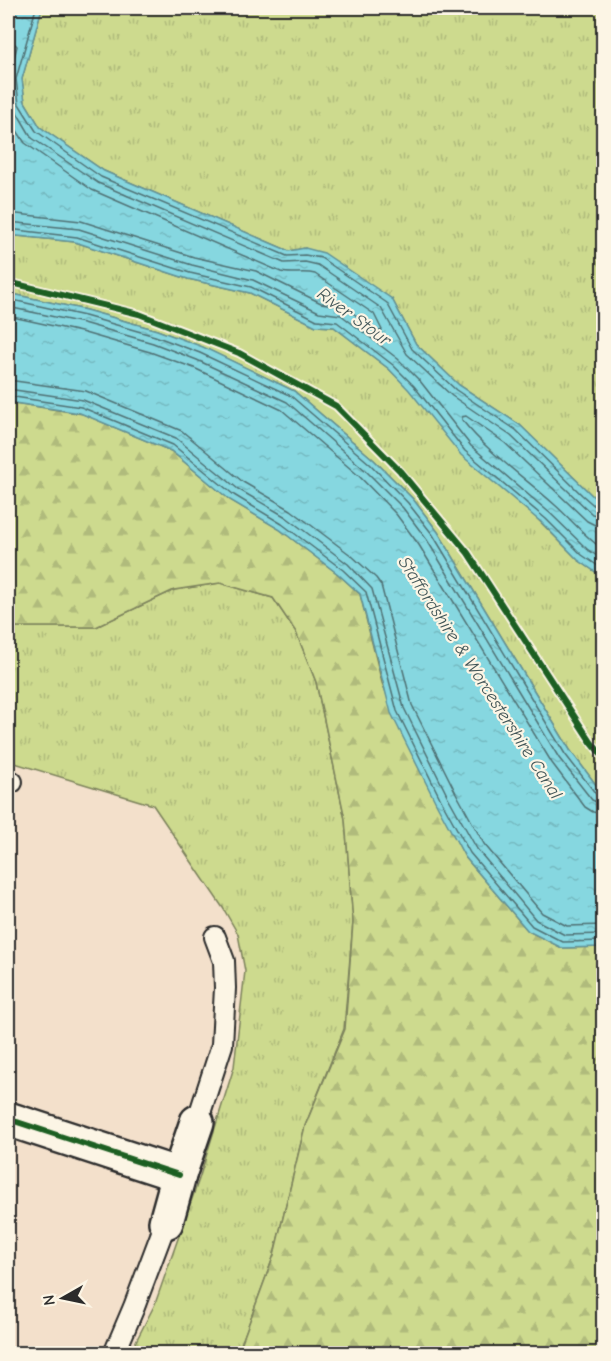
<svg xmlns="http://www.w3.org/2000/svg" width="611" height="1361" font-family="'Comic Neue',sans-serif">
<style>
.grass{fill:url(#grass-tufts);stroke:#7c825c;stroke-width:1.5}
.forest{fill:url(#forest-firs);stroke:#7c825c;stroke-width:1.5}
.water{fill:url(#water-ripples);stroke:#629298;stroke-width:1.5}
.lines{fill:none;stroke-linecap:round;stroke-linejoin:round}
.shore{stroke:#4f7073;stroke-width:1.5}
.service-casing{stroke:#2b2b2b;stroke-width:24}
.minor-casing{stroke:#2b2b2b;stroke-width:38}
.service{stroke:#fcf5e5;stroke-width:20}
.minor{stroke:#fcf5e5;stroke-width:33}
.cycleway-casing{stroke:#fcf5e5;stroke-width:10}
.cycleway{stroke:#1b5e20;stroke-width:6}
.labels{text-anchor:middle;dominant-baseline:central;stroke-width:4.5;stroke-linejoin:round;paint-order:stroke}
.water-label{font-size:18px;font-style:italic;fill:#425658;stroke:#fcf5e5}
</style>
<defs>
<pattern id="grass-tufts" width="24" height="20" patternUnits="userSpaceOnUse" patternTransform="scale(1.5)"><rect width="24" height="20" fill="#cdda8e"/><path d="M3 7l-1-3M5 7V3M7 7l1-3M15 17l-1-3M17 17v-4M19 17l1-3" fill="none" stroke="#b0bb7b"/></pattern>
<pattern id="forest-firs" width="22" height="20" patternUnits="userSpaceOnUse" patternTransform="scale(1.5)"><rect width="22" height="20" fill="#cdda8e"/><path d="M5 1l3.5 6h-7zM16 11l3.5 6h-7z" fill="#b0bb7b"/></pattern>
<pattern id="water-ripples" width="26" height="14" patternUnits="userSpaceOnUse" patternTransform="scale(1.5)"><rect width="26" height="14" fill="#86d7e0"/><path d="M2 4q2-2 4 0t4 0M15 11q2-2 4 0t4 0" fill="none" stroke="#74b9c0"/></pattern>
</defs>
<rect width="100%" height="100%" fill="#f3e0cb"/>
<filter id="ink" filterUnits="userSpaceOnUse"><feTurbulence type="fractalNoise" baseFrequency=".0167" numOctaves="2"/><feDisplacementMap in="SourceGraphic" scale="12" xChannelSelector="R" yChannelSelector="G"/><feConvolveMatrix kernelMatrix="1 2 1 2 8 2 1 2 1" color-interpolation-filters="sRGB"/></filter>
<g filter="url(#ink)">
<!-- grass -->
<g class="grass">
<path d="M42,8h561v498l-83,-81 -61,-40 -43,-41 -24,-45 -87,-51 -16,3 -185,-80 -64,-44 -15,-25 -3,-23z"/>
<path d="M8,235l67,7 113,37 62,14 66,33 18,1 55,42 189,191 25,17v217l-33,-44 -132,-218 -25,-33 -39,-39 -80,-69 -92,-44 -45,-17 -71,-20 -78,-17z"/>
<path d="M220,583l53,15 23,34 20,50 29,137 8,103 -9,107 -39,97 -31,129 -36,98h-108l25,-49 44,-125 35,-112 11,-96 -7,-37 -15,-26 -70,-103 -145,-44v-135l6,1h82l78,-37z"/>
</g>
<!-- forest -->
<path class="forest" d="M8,402l75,12 88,37 59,49 49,29 59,45 22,20 22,89 35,81 48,93 63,74 34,17 41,-1v406h-365l36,-98 31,-129 40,-97 8,-107 -8,-103 -29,-137 -20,-50 -23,-34 -53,-15 -46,7 -78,37h-82l-6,-2z"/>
<!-- water -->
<g class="water">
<path d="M16,8h26l-20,71 3,23 15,25 64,44 185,80 16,-3 19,5 68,46 24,45 43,41 61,40 83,81v71l-25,-17 -36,-37 -81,-68 -52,-65 -20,-21 -55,-42 -18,-1 -66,-33 -62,-14 -113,-37 -67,-7v-192z"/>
<path d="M8,293l78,17 71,20 46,17 91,44 80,69 39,39 25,33 132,218 33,44v153l-41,1 -34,-17 -63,-74 -29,-54 -45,-90 -31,-119 -22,-20 -59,-45 -49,-29 -59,-49 -91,-38 -72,-11z"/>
</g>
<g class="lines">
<!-- shore -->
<g class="shore">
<path d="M36,8l-20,71 3,25 17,27 65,46 186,79 18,-1 16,3 66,45 25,46 44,41 60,40 66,65 16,14 6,1"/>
<path d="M8,44h7l2,2 -8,32 3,26 20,34 66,45 186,80 21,-1 13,3 63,43 26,46 45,42 59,40 81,78 12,3"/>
<path d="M8,117l17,26 67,47 189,82c11,3 22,-1 34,2l59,40 8,16 -4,2 -33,-25 -24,-4 -65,-32 -62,-14 -113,-36 -73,-8"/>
<path d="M8,222l71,7 113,36 61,15 66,32 22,3 57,44 22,22 51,65 80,68 36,35 17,12"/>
<path d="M8,229l69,8 113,36 61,14 66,33 20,2 56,43 21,21 51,65 81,68 36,36 22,15"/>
<path d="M8,299l77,17 70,20 45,17 91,43 79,68 38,39 25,32 132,219 31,40 8,3"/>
<path d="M8,307l75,16 70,20 44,17 90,42 78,68 38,38 24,32 132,218 33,42 12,5"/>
<path d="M8,316l73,16 69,20 44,16 88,42 77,66 37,38 23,31 133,218 33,44 8,5 11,2"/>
<path d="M8,380l78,11 96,40 61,51 48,28 61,46 24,22 5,7 31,120 44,88 28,51 58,69 25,13 37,-1"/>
<path d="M8,389l75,11 93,38 62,51 48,28 62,47 24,25 32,119 44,89 29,52 59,71 29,15 39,-1"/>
<path d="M8,396l73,11 92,38 61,50 48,29 61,46 23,22 31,119 44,89 29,53 62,73 31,16 41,-1"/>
<path d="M604,526l-9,-1 -8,-4 -82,-78 -39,-27 -4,1v3c26,33 62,57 93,85 17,15 30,32 49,45"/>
</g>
<defs>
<g id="service">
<path d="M8,781l4,1"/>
<path d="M197,1122l25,-77 3,-57 -1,-27 -9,-24"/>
<path d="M114,1354l20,-47 32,-85"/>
</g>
<g id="minor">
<path d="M8,1119l171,56"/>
<path d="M166,1222l13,-47 18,-53"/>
</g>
</defs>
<!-- service casing -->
<use href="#service" class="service-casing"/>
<!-- minor casing -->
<use href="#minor" class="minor-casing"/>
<!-- service -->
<use href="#service" class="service"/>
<!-- minor -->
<use href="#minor" class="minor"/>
<defs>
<g id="cycleway">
<path d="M8,282l131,32 100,39 97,53 64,65 68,82 123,189 13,16"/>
<path d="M8,1119l171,56"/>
</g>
</defs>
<!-- cycleway casing -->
<use href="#cycleway" class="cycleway-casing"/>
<!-- cycleway -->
<use href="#cycleway" class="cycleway"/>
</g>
</g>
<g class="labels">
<!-- water labels -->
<g class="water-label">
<text transform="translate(354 317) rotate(36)">River Stour</text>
<text transform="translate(480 678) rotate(57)">Staffordshire &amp; Worcestershire Canal</text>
</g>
</g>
<!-- margin -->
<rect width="611" height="1361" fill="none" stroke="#fcf5e5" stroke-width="30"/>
<rect x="15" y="15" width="581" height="1331" fill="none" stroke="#2b2b2b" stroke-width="2" filter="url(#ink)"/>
<!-- north arrow -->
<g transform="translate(63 1298) rotate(261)" stroke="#fcf5e5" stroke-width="4.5" paint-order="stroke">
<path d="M0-4.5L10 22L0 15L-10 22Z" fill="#2b2b2b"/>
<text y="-9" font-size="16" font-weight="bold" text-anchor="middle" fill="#2b2b2b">N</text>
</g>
</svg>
